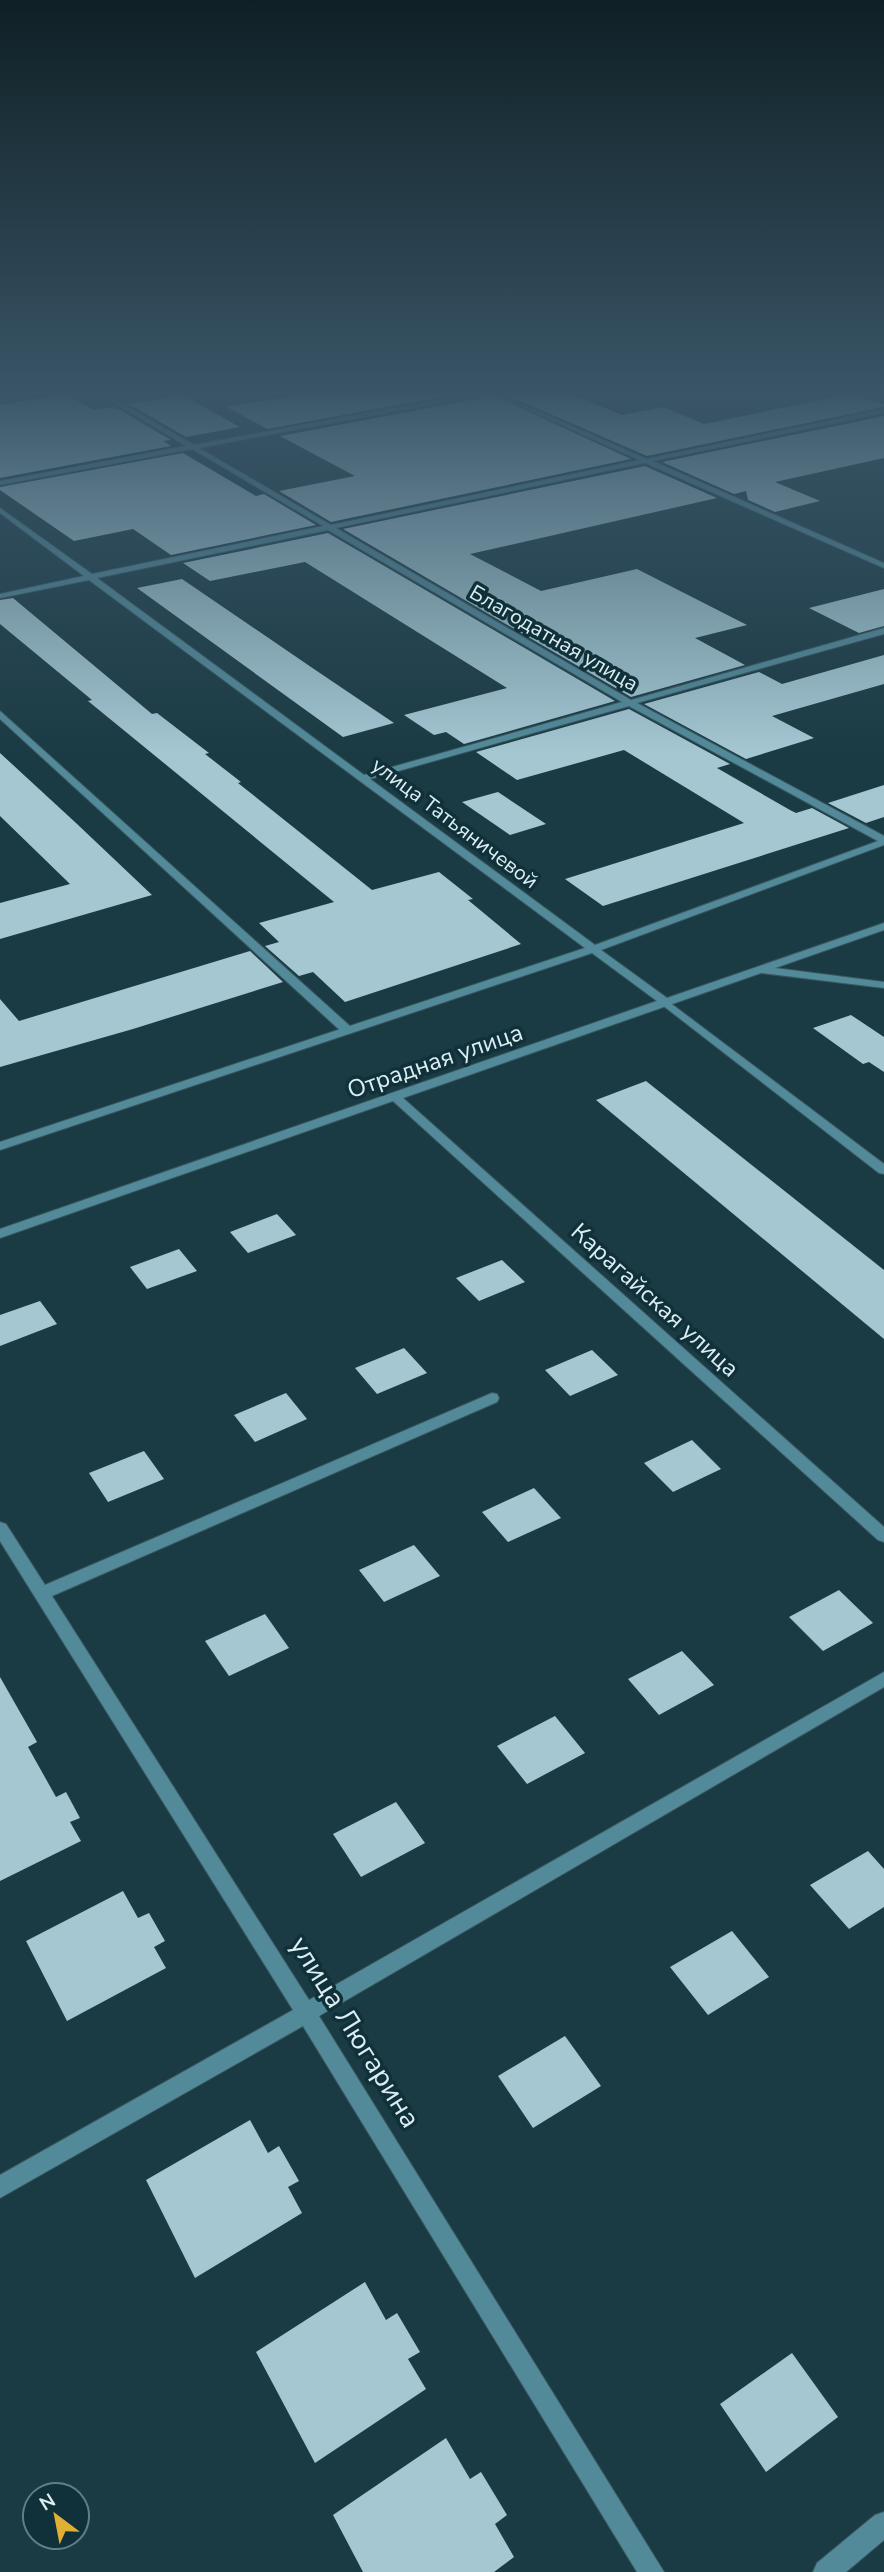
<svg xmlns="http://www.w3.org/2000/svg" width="884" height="2572" font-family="'Nunito Sans',sans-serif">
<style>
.building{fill:#a4c7d2}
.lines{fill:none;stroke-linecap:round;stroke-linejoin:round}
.service-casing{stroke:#3a5860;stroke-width:2}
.minor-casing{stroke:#3a5860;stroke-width:2}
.tertiary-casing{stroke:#3a5860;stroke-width:2}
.service{fill:#538a9a;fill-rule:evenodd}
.minor{fill:#538a9a;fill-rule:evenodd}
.tertiary{fill:#538a9a;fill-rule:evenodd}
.labels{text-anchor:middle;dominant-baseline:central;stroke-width:7;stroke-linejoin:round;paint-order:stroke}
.far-street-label{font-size:21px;fill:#dceef3;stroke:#10313a}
.street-label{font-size:24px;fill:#dceef3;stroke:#10313a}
.near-street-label{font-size:28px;fill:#dceef3;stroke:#10313a}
</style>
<rect width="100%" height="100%" fill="#1b3b44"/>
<!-- building -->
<g class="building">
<path d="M65,394l29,16 21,-3 56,33 -8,1 8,5 -171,32v-73z"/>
<path d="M304,394h153l-190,35 -40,-22z"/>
<path d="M482,394h8l141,65 -300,63 -52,-31 76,-15 -75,-40 197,-37z"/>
<path d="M504,394h66l52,21 41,-8 41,17 146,-30 34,10v3l-237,49z"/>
<path d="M182,395l58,32 -54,10 -57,-33z"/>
<path d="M884,416v42l-109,24 45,19 -45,11 -27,-12 -2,-9 -12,3 -72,-32z"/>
<path d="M183,453l73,43 8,-2 52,31 -145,30 -38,-26 -59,12 -74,-51v-3z"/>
<path d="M645,466l72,32 -247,56 71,37 96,-22 110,56 -52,13 50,27 -114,32 -288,-168z"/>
<path d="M328,533l287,168 -151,43 -18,-12 -12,3 -30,-20 103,-27 -202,-126 -95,19 -27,-18z"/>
<path d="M182,579l129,88 83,56 -51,14 -206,-149z"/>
<path d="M884,589v37l-25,7 -50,-25z"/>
<path d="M13,598l139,116 5,-1 52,40 -4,1 36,28 -3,1 134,107 67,-18 34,27 -5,1 53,44 -176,58 -32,-30 -14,4 -34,-30 14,-4 -20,-19 75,-21 -246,-201 4,-1 -92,-76v-24z"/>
<path d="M884,655v29l-112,32 42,22 -68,21 -102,-55 115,-32 23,12z"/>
<path d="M629,709l101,55 -13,4 73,42 6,3 16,-5 37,20 -246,78 -38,-27 179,-56 -120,-73 -107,30 -41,-28z"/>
<path d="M0,753l76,70 76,72 -152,44v-36l70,-19 -70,-68z"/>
<path d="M884,785v32l-18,6 -38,-20z"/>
<path d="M498,792l48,32 -36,11 -48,-33z"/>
<path d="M250,951l33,31 -150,47 -133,38v-68l19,22z"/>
<path d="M851,1015l33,22v35l-15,-10 -6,2 -50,-36z"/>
<path d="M646,1081l238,189v69l-288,-239z"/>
<path d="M277,1214l19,21 -48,18 -18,-21z"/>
<path d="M179,1249l18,22 -50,18 -17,-22z"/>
<path d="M502,1260l23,22 -46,19 -23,-23z"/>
<path d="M40,1301l17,23 -57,22v-31z"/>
<path d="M404,1348l23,25 -50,21 -22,-26z"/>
<path d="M592,1350l26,25 -48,21 -25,-26z"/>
<path d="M286,1393l21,26 -52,23 -21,-27z"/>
<path d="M692,1440l29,29 -48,23 -29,-29z"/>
<path d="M144,1451l20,28 -56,23 -19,-29z"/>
<path d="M534,1488l27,30 -53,24 -26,-30z"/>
<path d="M414,1545l26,31 -56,26 -25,-32z"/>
<path d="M839,1590l34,33 -50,28 -34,-34z"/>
<path d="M265,1614l24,34 -60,28 -24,-35z"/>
<path d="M682,1651l32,34 -55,30 -31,-36z"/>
<path d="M0,1677l37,65 -9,5 28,50 10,-5 14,26 -10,4 11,19 -81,40z"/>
<path d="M555,1716l30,37 -58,31 -30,-38z"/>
<path d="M396,1802l29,41 -64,34 -28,-43z"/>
<path d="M868,1851l16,18v38l-35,22 -39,-44z"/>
<path d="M123,1891l15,27 11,-5 16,28 -11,6 12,21 -99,53 -41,-80z"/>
<path d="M732,1931l37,46 -61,38 -38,-48z"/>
<path d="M565,2036l36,50 -68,42 -35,-52z"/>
<path d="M250,2120l18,33 11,-7 20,35 -11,6 14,26 -107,65 -49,-98z"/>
<path d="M365,2282l21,38 11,-7 23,39 -12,7 18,30 -111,74 -59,-111z"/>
<path d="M792,2353l46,64 -72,55 -46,-68z"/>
<path d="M446,2438l24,41 11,-7 26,43 -12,9 19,33 -20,15h-131l-30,-57z"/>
</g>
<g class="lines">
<defs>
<path id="service" d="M0,711l351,316v6h-8l-343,-314z"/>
<g id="minor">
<path d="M0,394h17l-17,4z"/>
<path d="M99,394h7l88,51 275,-51h11l-3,2 -278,52 132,77 308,-65 -147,-66h7l148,65 237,-50v4l-231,48 231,102v5l-239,-105 -309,65 295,172 253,-72v6l-247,69 247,133v9l-283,105 66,48 217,-75v7l-109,38 109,14v6l-123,-15 -358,125 481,429v15l-6,-2 -485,-439 -393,137v-9l657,-228 -65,-48 -592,197v-8l585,-194 -496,-368 -89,18v-4l84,-18 -84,-63v-5l92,66 231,-48 -131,-77 -192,36v-4l186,-35zM328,530l294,172 -258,73 -267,-197zM629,706l249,135 -283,104 -225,-166z"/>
<path d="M492,1393l5,1 2,4 -2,4 -445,194 257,404 575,-328v15l-565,329 345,556h-27l-334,-546 -303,172v-23l293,-165 -293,-469v-19l6,2 39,61z"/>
<path d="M884,2512v28l-38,32h-33l4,-9 58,-48z"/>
</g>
<path id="tertiary" d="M665,999l219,165v10l-5,-1 -218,-169v-4z"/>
</defs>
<!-- service casing -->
<use href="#service" class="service-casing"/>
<!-- minor casing -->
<use href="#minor" class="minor-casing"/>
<!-- tertiary casing -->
<use href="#tertiary" class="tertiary-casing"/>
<!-- service -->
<use href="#service" class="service"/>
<!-- minor -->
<use href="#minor" class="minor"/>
<!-- tertiary -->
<use href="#tertiary" class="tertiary"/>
</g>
<!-- sky -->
<linearGradient id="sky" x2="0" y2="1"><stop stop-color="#0f2025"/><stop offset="0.52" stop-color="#395567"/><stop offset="1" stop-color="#395567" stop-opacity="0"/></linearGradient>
<rect width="884" height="754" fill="url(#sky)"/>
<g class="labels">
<!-- far-street labels -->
<g class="far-street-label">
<text transform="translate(554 638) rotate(30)">Благодатная улица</text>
<text transform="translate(455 823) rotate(37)">улица Татьяничевой</text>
</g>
<!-- street labels -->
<g class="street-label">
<text transform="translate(435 1061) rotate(-19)">Отрадная улица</text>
<text transform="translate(655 1300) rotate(42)">Карагайская улица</text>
</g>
<!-- near-street labels -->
<g class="near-street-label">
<text transform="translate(355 2032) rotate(58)">улица Люгарина</text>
</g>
</g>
<!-- north arrow -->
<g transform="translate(56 2516) rotate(328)"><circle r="33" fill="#10313a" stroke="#627d84" stroke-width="2"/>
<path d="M0-5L12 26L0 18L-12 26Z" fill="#e0b034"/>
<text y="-10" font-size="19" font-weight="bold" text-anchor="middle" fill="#dceef3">N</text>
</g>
</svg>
